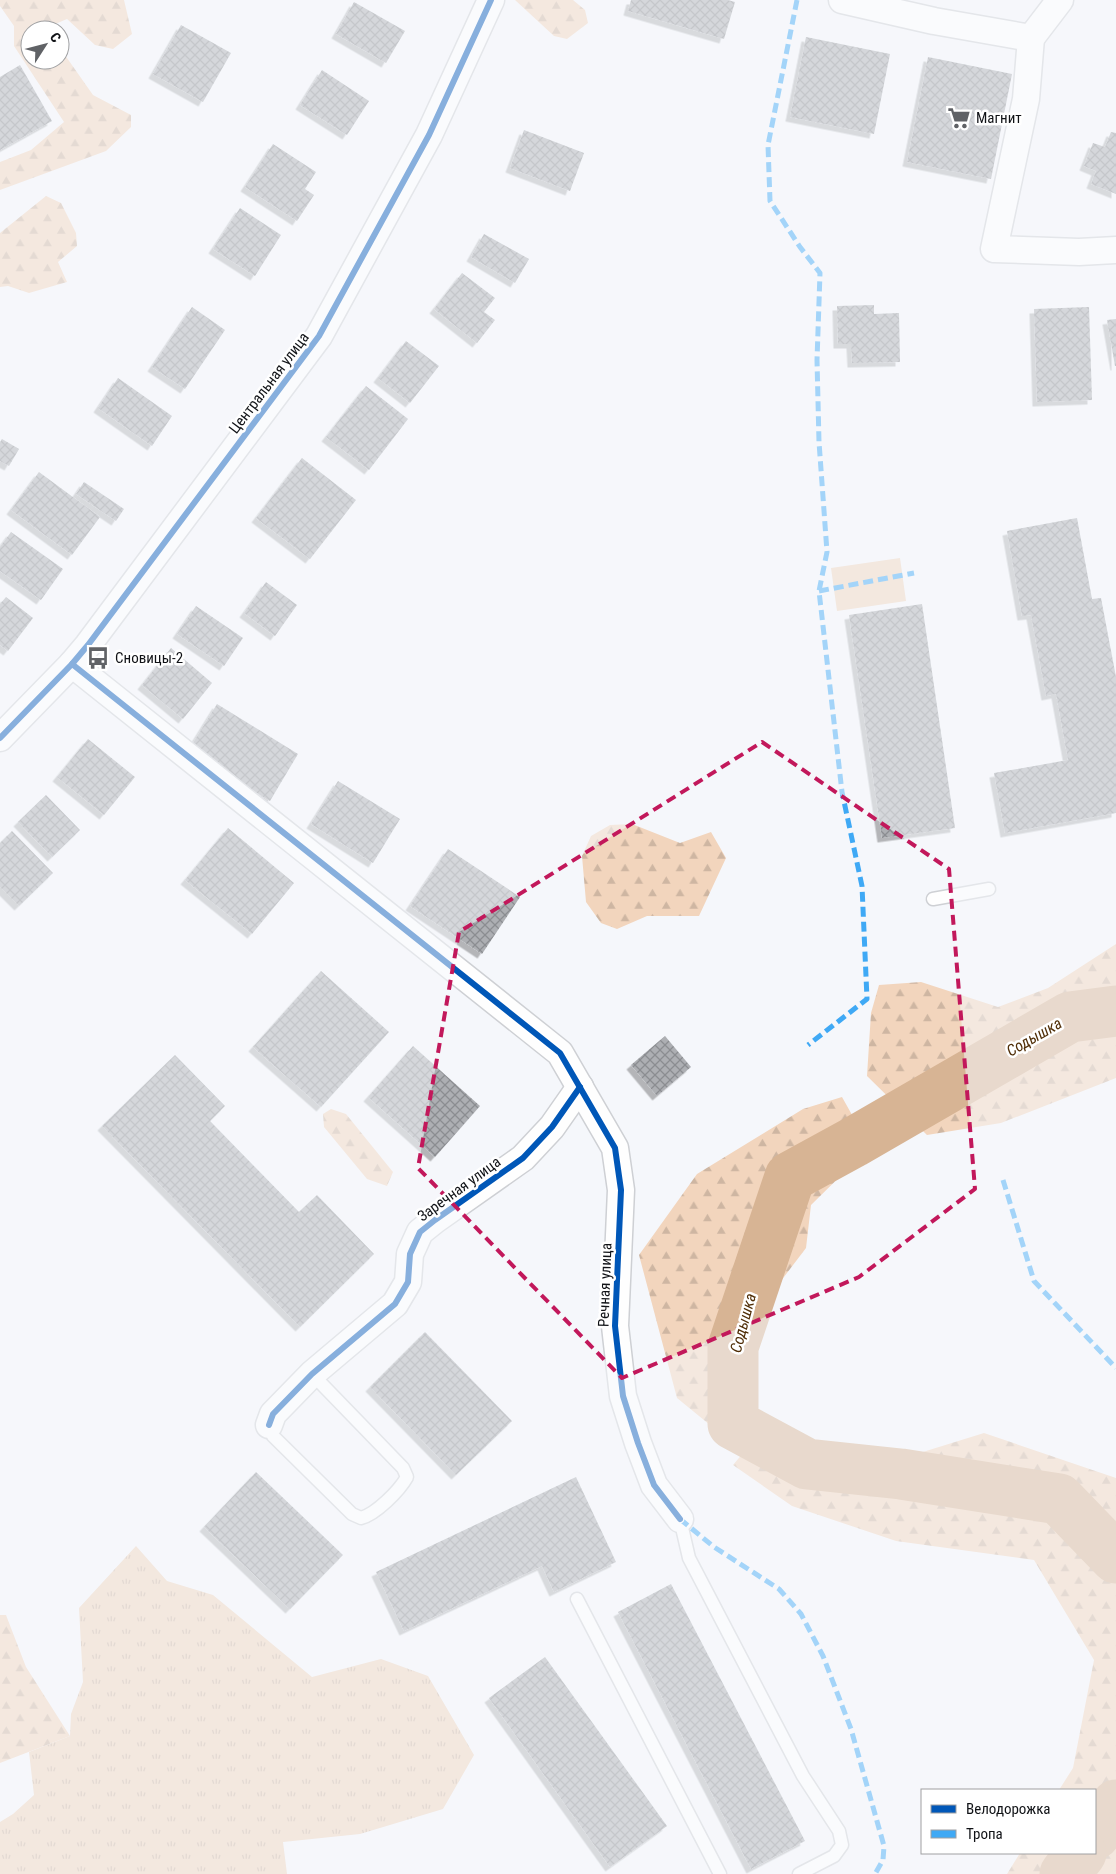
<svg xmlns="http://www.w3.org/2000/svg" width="1116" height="1874" font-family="'Roboto Condensed',sans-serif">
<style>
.grass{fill:url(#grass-tufts)}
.forest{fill:url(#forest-firs)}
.park{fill:#efd4bd}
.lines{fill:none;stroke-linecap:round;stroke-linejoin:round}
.river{stroke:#d7b494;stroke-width:51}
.building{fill:url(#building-cross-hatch);filter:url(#shadow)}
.lane-casing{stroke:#ced0d4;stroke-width:15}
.street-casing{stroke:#ced0d4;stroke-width:29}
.lane{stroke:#fefefe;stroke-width:12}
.street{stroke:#fefefe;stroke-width:26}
.quiet{stroke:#3fa9f5;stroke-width:5;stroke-dasharray:10 5;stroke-linecap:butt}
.cycleway-casing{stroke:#fff;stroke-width:9}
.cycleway{stroke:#0057b8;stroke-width:6}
.marked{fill:none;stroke:#c2185b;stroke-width:4;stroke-dasharray:10 6;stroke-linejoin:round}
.labels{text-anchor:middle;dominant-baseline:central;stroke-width:5;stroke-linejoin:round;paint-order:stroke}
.poi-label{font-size:15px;fill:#101216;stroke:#fff;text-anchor:start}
.street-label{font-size:15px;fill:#101216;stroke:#fff}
.water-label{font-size:16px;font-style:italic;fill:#502e07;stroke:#fff}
</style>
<defs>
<pattern id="grass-tufts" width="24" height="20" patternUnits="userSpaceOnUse" patternTransform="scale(1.25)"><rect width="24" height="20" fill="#efd4bd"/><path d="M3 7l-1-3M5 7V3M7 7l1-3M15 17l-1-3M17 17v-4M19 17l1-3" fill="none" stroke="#ccb5a2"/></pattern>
<pattern id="forest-firs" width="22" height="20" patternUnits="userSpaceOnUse" patternTransform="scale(1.25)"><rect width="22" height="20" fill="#f2d5bd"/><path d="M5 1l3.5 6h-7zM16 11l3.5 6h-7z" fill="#ceb6a2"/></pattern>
<pattern id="building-cross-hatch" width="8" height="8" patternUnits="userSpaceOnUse" patternTransform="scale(1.25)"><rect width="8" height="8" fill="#adafb3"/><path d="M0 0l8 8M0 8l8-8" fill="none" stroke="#8b8d91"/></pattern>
<filter id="shadow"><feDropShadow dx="-4.5" dy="4.5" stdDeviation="0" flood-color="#0004"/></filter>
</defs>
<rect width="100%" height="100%" fill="#f5f7fb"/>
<!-- grass -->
<path class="grass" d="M136,1546l31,35 46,14 99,82 69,-18 47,17 46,79 -31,54 -83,25 -77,8 4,32h-287v-52l13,-8 21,-19 -5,-43 41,-16 1,-22 12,-32 -4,-74z"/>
<!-- forest -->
<g class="forest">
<path d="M0,0h124l8,34 -19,15 -18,-4 -28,-26 -21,9 1,2h-17v30h30v-12l33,47 38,20v12l-25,24 -106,39v-28l31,-12 33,-28 -50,-76v-20l-14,-20z"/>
<path d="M515,0h58l12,10 3,13 -21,16 -13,-3z"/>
<path d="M46,196l15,7 15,30 1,13 -19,16 9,20 -38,11 -21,-7 -8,1v-54z"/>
<path d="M632,824l48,19 31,-11 15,26 -27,58h-52l-30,13 -16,-6 -15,-21 -4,-46 9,-20 19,-11z"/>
<path d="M1116,944v134l-115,45 -74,12 -60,-59 4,-63 8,-28 42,-3 77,25 50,-19z"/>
<path d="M842,1097l28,50 -59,58 -5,43 -35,46 -50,140 -44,-36 -38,-143 58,-81 106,-65z"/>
<path d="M331,1109l15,5 47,58 -6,14 -20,-7 -43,-52 -1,-13z"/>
<path d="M984,1433l132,45v396h-109l13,-21h75v-63h-36l14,-22 21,-108 -60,-100 -138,-19 -104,-35 -59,-41 16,-19 61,41z"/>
<path d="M0,1615h6l20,52 44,69 -70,27z"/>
</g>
<!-- park -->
<path class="park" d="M900,558l6,43 -69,10 -6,-43z"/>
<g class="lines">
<!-- river -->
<g class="river">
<path d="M1116,1011l-46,6 -216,125 -64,35 -57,170v77l74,40 94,10 158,25 57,59"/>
<path d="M1095,1834l21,-29"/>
<path d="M1065,1874l16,-21"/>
</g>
</g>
<!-- building -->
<g class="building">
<path d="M631,0h97l7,2 -11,37 -96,-28z"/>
<path d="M354,2l51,29 -19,32 -50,-29z"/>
<path d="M181,25l50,28 -28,49 -50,-28z"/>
<path d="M806,37l84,17 -16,80 -84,-17z"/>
<path d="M928,57l84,17 -21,105 -84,-17z"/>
<path d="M20,65l32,56 -52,29v-73z"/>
<path d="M322,70l47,31 -22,34 -47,-30z"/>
<path d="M524,130l60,23 -14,38 -60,-23z"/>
<path d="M1111,132l5,1v61l-25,-10 5,-13 -12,-5 9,-23 12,4z"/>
<path d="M273,144l43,28 -11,17 9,6 -17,26 -52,-34z"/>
<path d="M240,208l41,27 -26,41 -42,-27z"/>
<path d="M484,234l45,25 -14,24 -44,-26z"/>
<path d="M462,273l33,25 -11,14 11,8 -18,23 -43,-34z"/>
<path d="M874,305v9l25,-1 1,49 -48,1 -1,-19h-13l-1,-38z"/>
<path d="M192,307l33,23 -40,59 -33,-22z"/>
<path d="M1089,307l3,93 -55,2 -3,-93z"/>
<path d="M1116,319v47h-1l-8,-46z"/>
<path d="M406,341l33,25 -29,37 -32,-25z"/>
<path d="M118,378l54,38 -20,30 -54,-38z"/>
<path d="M366,386l42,33 -39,51 -43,-33z"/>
<path d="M2,439l17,10 -10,17 -9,-5v-19z"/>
<path d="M302,458l54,42 -46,59 -54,-41z"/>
<path d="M39,472l61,45 -28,38 -61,-45z"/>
<path d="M84,482l40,27 -8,12 -40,-27z"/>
<path d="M1077,518l15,81 9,-1 15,79v136l-111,20 -11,-60 74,-13 -12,-66 -10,2 -15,-81 -9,1 -15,-85z"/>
<path d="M11,532l52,37 -22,31 -41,-29v-24z"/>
<path d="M266,582l31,23 -22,31 -31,-23z"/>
<path d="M6,597l27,21 -25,33 -8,-6v-41z"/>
<path d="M922,604l33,224 -73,10 -33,-223z"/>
<path d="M196,606l47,32 -19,28 -47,-32z"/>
<path d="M171,648l41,35 -29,36 -41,-34z"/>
<path d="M217,704l81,50 -28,47 -82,-50z"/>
<path d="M88,739l47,38 -31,38 -47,-38z"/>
<path d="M338,781l62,38 -27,44 -62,-39z"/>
<path d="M46,795l34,35 -28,27 -34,-35z"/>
<path d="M228,828l66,55 -42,51 -67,-54z"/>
<path d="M12,831l41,42 -34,33 -19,-19v-44z"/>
<path d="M448,849l72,48 -38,57 -72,-48z"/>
<path d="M321,971l68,61 -68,75 -68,-60z"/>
<path d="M665,1036l26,31 -34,29 -26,-31z"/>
<path d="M413,1046l67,60 -45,51 -67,-60z"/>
<path d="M175,1055l50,51 -15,15 89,91 18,-17 57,59 -74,73 -198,-201z"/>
<path d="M425,1332l87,89 -56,54 -86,-88z"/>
<path d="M256,1472l87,83 -53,54 -86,-82z"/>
<path d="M576,1477l40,85 -62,30 -12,-26 -138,65 -28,-59z"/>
<path d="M671,1584l134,257 -54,28 -133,-257z"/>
<path d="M545,1657l122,169 -57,41 -121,-169z"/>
</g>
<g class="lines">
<defs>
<g id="lane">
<path d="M933,899l56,-10"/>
<path d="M269,1425l4,11 79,78 9,4c15,-4 38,-27 46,-41l-4,-9 -91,-94"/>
<path d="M680,1519l9,39 114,218 36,55 3,14 -8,11 -35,18"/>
<path d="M577,1599l143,275"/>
</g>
<g id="street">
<path d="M842,0l92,21 97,17 29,-38"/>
<path d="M1031,38l-5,61 -32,150 85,3 37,-2"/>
<path d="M72,664l488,389 55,95 6,42 -6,136 8,70 15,47 16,42 26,34"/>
<path d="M0,738l72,-74 16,-19 231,-309 110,-201 62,-135"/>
<path d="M269,1425l4,-11 39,-40 83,-70 13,-22 2,-28 10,-22 15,-12 88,-62 29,-31 28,-40"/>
</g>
</defs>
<!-- lane casing -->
<use href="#lane" class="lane-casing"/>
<!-- street casing -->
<use href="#street" class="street-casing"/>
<!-- lane -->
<use href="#lane" class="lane"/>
<!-- street -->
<use href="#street" class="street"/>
<!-- quiet -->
<g class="quiet">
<path d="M797,0l-29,145 2,56 30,46 20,26 -3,87 2,82 8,110 -8,39 23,201 20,94 5,113 -59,46"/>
<path d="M819,591l95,-18"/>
<path d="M1003,1180l31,101 82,87"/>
<path d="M680,1519l34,28 65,42 22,25 22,42 28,73 33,117 -1,14 -8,14"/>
</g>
<defs>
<g id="cycleway">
<path d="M72,664l488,389 55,95 6,42 -6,136 8,70 15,47 16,42 26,34"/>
<path d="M0,738l72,-74 16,-19 231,-309 110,-201 62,-135"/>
<path d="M269,1425l4,-11 39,-40 83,-70 13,-22 2,-28 10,-22 15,-12 88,-62 29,-31 28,-40"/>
</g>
</defs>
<!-- cycleway casing -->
<use href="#cycleway" class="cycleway-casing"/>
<!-- cycleway -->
<use href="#cycleway" class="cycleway"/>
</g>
<!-- marked area -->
<path d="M0 0H1116V1874H0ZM762,742l187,127 26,320 -116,88 -237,101 -204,-210 41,-236z" fill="#f5f7fb" fill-opacity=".55" fill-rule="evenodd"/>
<path class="marked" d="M762,742l187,127 26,320 -116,88 -237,101 -204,-210 41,-236z"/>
<!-- icons -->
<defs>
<symbol id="supermarket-bare" viewBox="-9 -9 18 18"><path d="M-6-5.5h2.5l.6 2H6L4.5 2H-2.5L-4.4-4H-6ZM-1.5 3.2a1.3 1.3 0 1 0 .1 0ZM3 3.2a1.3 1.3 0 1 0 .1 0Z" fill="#606266" stroke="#fff" stroke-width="2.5" paint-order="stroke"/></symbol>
<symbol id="bus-bare" viewBox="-9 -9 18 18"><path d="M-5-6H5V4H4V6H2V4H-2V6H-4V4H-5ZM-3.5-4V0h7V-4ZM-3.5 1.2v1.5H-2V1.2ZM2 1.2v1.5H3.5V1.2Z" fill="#606266" stroke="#fff" stroke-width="2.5" paint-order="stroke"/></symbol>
</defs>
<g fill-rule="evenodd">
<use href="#supermarket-bare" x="943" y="102" width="32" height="32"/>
<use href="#bus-bare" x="82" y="642" width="32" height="32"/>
</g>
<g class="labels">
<!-- poi labels -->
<g class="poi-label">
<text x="976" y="118">Магнит</text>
<text x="115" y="658">Сновицы-2</text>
</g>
<!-- street labels -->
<g class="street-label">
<text transform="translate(269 383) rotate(-53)">Центральная улица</text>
<text transform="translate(459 1189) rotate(-36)">Заречная улица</text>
<text transform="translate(605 1285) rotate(-88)">Речная улица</text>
</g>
<!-- water labels -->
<g class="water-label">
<text transform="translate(1034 1037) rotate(-30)">Содышка</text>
<text transform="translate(743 1323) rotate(-75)">Содышка</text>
</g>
</g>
<!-- legend -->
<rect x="921" y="1789" width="175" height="65" fill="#ffffff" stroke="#9fa0a2"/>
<rect x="931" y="1805" width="25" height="8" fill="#0057b8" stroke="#9fa0a2"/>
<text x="966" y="1814" font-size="15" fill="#101216">Велодорожка</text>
<rect x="931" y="1830" width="25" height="8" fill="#3fa9f5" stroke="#9fa0a2"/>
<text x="966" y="1839" font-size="15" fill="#101216">Тропа</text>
<!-- north arrow -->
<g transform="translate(45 45) rotate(54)"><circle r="24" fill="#ffffff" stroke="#9fa0a2"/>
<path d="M0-4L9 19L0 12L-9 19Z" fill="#606266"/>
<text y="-8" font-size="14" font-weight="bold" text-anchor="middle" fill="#101216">С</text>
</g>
</svg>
